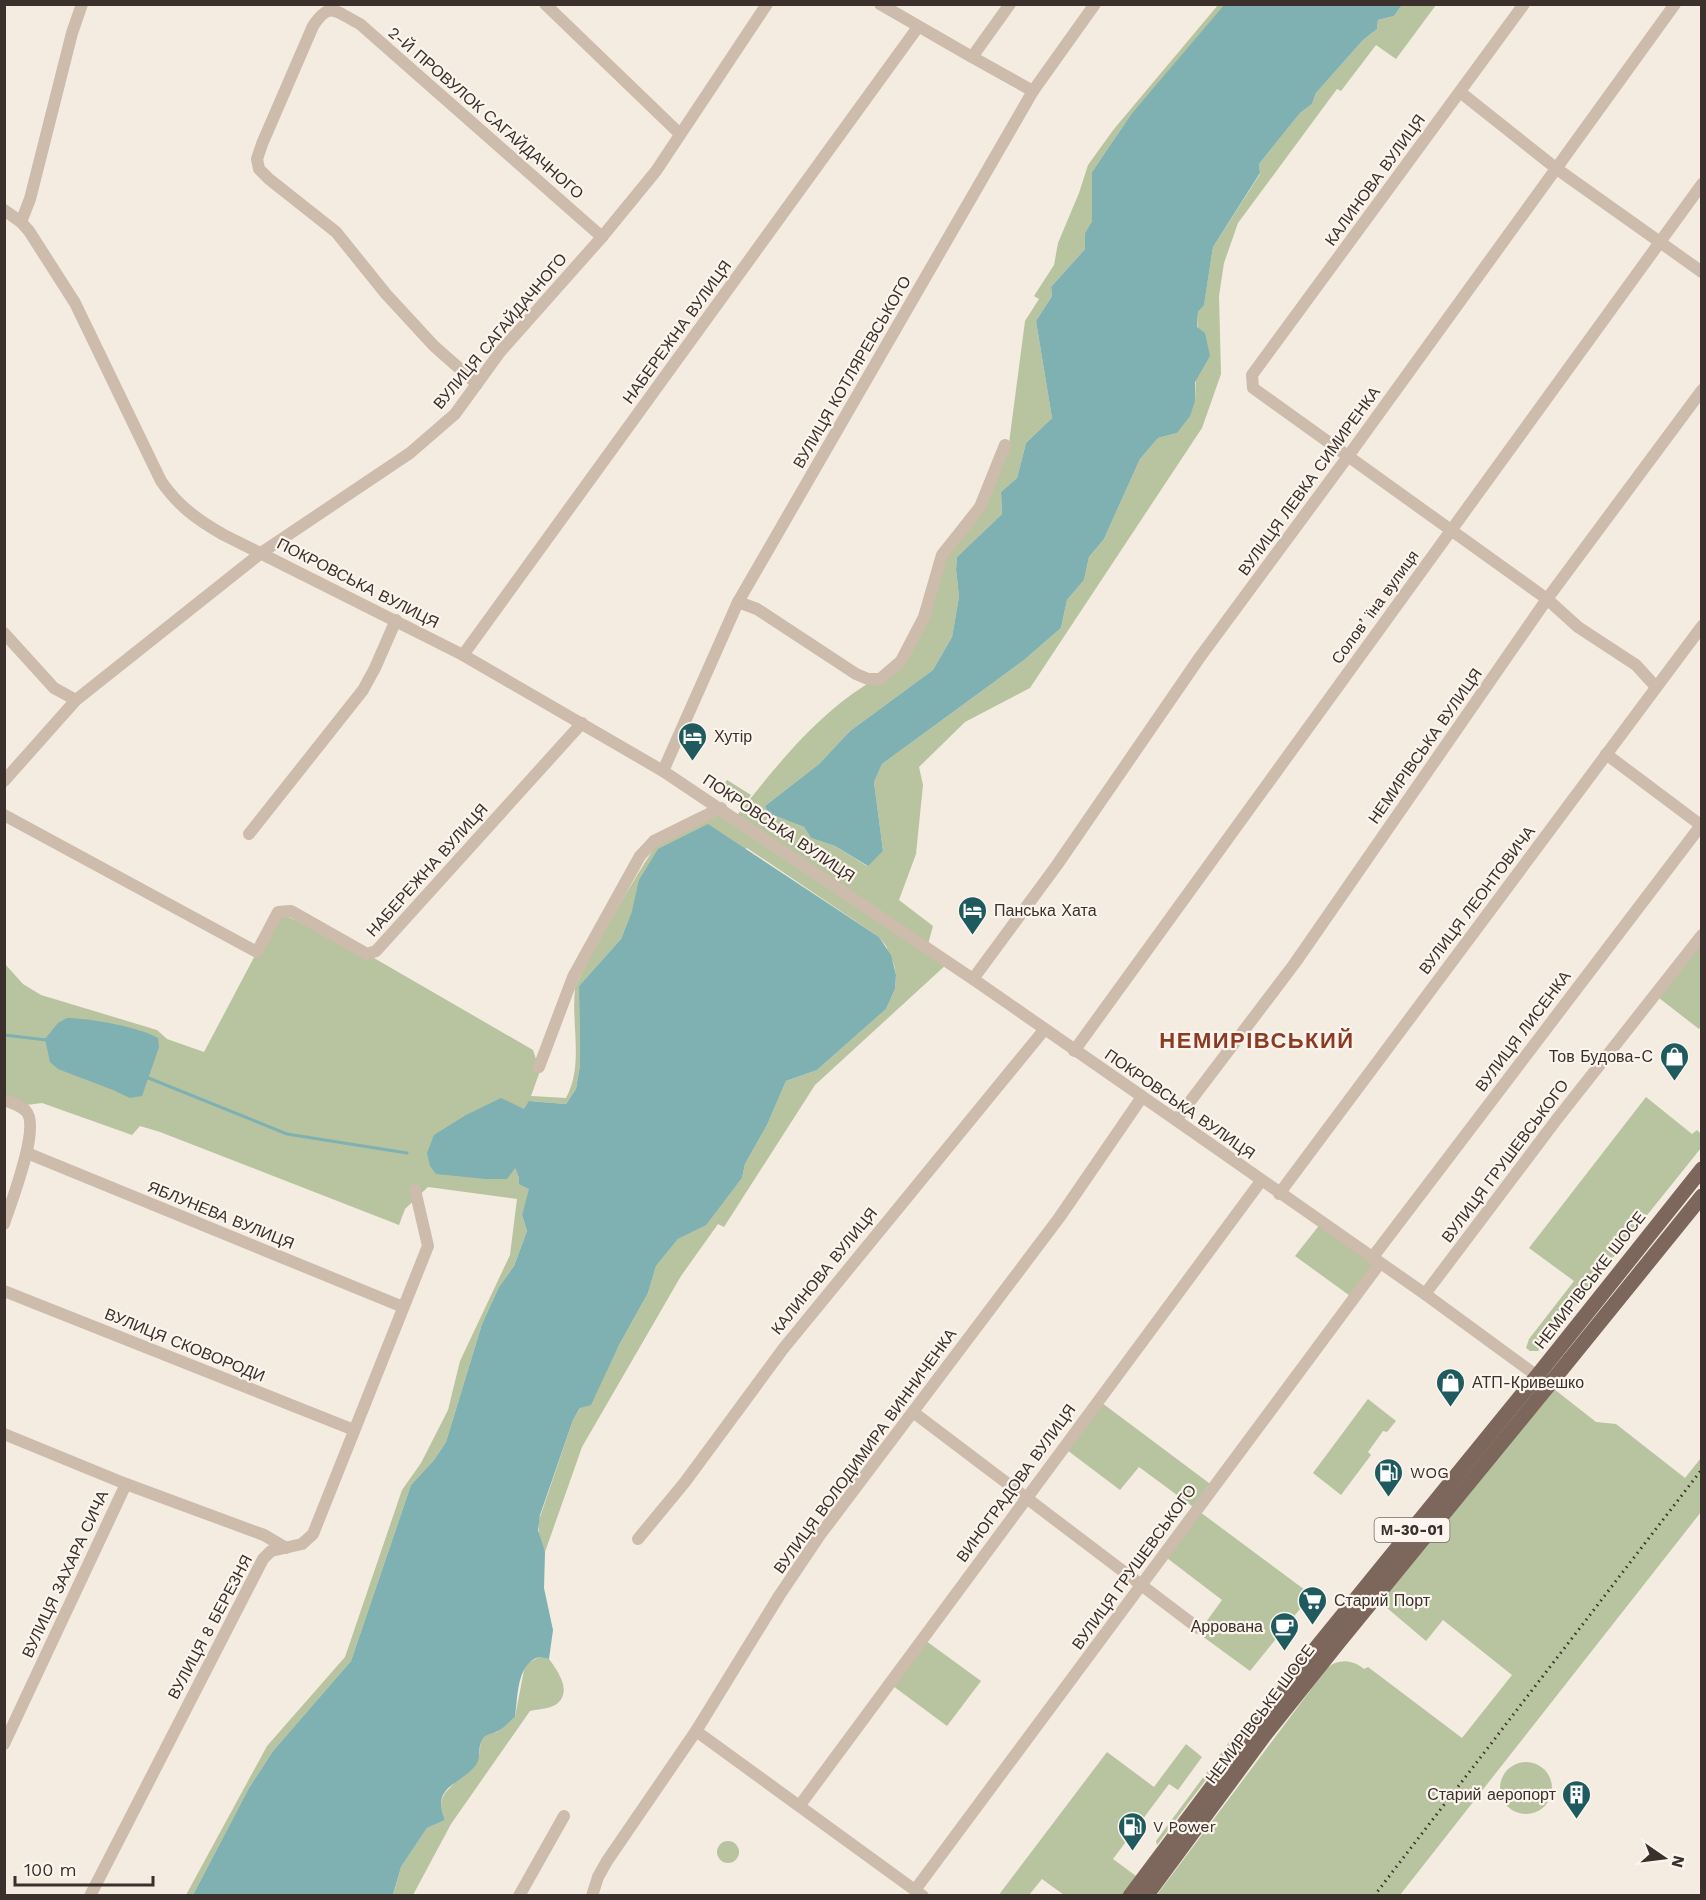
<svg xmlns="http://www.w3.org/2000/svg" width="1706" height="1900" font-family="'Work Sans',sans-serif">
<style>
.green{fill:#b8c4a0}
.water{fill:#7fb0b2}
.lines{fill:none;stroke-linecap:round;stroke-linejoin:round}
.stream{stroke:#7fb0b2;stroke-width:3}
.minor{stroke:#cdbbac;stroke-width:12}
.major{stroke:#7d675c;stroke-width:15}
.rail{stroke:#3b302b;stroke-width:3;stroke-dasharray:1.5 4.5;stroke-linecap:butt}
.labels{text-anchor:middle;dominant-baseline:central;stroke-width:4.5;stroke-linejoin:round;paint-order:stroke}
.shield{fill:#fbf5ee;stroke:#756b66;stroke-width:1.5}
.shield-label{font-size:15px;font-weight:bold;fill:#3b302b}
.street-label{font-size:16px;fill:#3b302b;stroke:#fbf5ee}
.poi-label{font-size:16px;fill:#3b302b;stroke:#fbf5ee;text-anchor:start}
.district-label{font-size:22px;font-weight:bold;letter-spacing:1.5px;fill:#8c3b22;stroke:#fbf5ee}
</style>
<rect width="100%" height="100%" fill="#f4ebe1"/>
<!-- green -->
<g class="green">
<path d="M1218,5h7l-93,108 -40,59v49l-7,12v16l-34,38 1,9 -16,25 16,97 -26,25 -9,35 -16,14 1,22 -45,43 -1,12 3,28 -7,40 -19,33 -83,61 -31,33 -54,42 3,7 36,14 7,11 24,8 32,20 16,-15 -9,-69 8,-18 142,-104 37,-32 6,-28 17,-20 5,-23 15,-18 36,-80 18,-21 19,-5 18,-32 3,-89 6,-8 9,-57 47,-73 -1,-10 41,-51 12,-9 4,-11 47,-53 14,-11 1,-9 16,-4 8,-11h34l-40,54 -20,-14 -35,46 -4,-2 -99,134 -14,40 -5,33 2,78 -19,54 -172,260 -65,34 -46,45 4,18 -7,69 -17,46 34,26 -6,22 21,15 -133,122 -91,142 -6,-3 -37,52 -99,171 -37,105 -5,-10 -2,-19 35,-103 45,-73 30,-54 8,-27 22,-27 28,-15 36,-46 3,-14 22,-39 19,-44 31,-11 69,-61 9,-20 1,-14 -2,-10 -8,-19 -7,-9 -132,-89 -115,63 -11,28 -42,47 1,79 -4,24 -10,15 -36,-3 -15,67 4,10 11,11 -8,26 5,16 -13,35 -15,21 -17,37 -36,118 -12,18 -23,25 -60,176 -78,90 -24,37 -56,107h-7l81,-149 78,-89 57,-167 19,-27 27,-53 12,-49 50,-106 7,-56 -89,-12 -23,22 -6,16 -239,-93 -20,-6 -8,9 -90,-32 -23,3 -14,-6v-136l18,20 18,11 116,35 10,9 37,13 74,-140 89,42 166,96 7,21 -9,25 35,2c18,-33 5,-73 9,-109 1,-10 74,-137 82,-144 19,-14 43,-25 64,-37l14,10c38,-48 79,-101 132,-134 12,-8 25,-13 37,-20l42,-107 63,-114 16,-122 14,-22 -5,-3 20,-31 4,-22 21,-50 9,-28 26,-36z"/>
<path d="M727,780l24,15 -10,12 -22,-16z"/>
<path d="M1701,944v81l-2,4 -40,-31z"/>
<path d="M1646,1097l46,37 5,-4 4,4v14l-163,203h-8l-4,-3 3,-9 45,-58 -45,-33z"/>
<path d="M1321,1223l59,40 -27,35 -58,-42z"/>
<path d="M1554,1389l42,33 20,2 69,54 16,-20v54l-301,383 -244,1 171,-228c12,-10 26,-8 37,1l4,-2 94,71 50,-63 -69,-55 -17,21 -46,-39z"/>
<path d="M1368,1399l28,22 -9,11 -4,-1 -15,21 3,3 -30,40 -28,-22z"/>
<path d="M1098,1400l115,86 -17,23 109,81 -1,14 -54,67 -52,-38 24,-33 -59,-45 33,-46 -57,-42 -19,23 -57,-43z"/>
<path d="M922,1638l59,43 -34,45 -58,-43z"/>
<path d="M539,1657l10,2c8,11 23,31 9,44 -7,6 -20,6 -28,8l-79,113 -38,71 -20,1 8,-29 26,-39 18,-8c-4,-10 -6,-17 0,-27l34,-37 2,-16 4,-5 12,-3 18,-15 9,-47 4,-7z"/>
<path d="M1233,1737h5l-81,108 -1,-4z"/>
<path d="M1186,1744l16,13 -24,33 -9,-6 -56,75 23,17 -14,19h-58l-22,-16 -13,16 -31,1 109,-144 47,35z"/>
<circle cx="1526" cy="1788" r="26"/>
<circle cx="728" cy="1852" r="11"/>
</g>
<!-- water -->
<g class="water">
<path d="M1225,4l177,1 -8,11 -16,4 -1,9 -14,11 -47,53 -4,11 -12,9 -41,51 1,9 -47,74 -9,58 -6,7 -1,15 8,6 5,23 -15,26v19l-5,15 -13,17 -19,5 -18,21 -36,80 -15,18 -5,23 -17,20 -6,28 -37,32 -142,104 -8,18 9,69 -15,15 -33,-20 -24,-8 -7,-11 -36,-14 -3,-7 54,-42 31,-33 83,-61 19,-33 7,-40 -3,-28 1,-12 45,-43 -1,-22 16,-14 9,-35 26,-25 -16,-97 16,-25 -1,-9 34,-38v-16l7,-12v-49l40,-59z"/>
<path d="M708,824l171,113 12,18 5,20 -1,14 -9,20 -69,61 -31,11 -19,44 -22,39 -3,14 -36,47 -28,14 -22,27 -8,27 -30,54 -27,58 -11,3 -7,12 -33,95 -2,15 7,22 -1,36 9,42 -4,29 -10,-2c-23,7 -21,41 -24,60 -6,5 -12,12 -19,15 -7,3 -12,2 -15,10 -3,7 0,16 -5,23 -17,21 -45,21 -31,55l-18,8 -26,39 -8,28h-200l56,-107 24,-37 78,-90 60,-176 23,-25 12,-18 36,-118 17,-37 15,-21 13,-35 -5,-16 7,-26 -10,-5v-6l-4,-10 -8,11h-21l-50,-5 -6,-8 -3,-13 7,-18 32,-20 35,-17 23,11 5,-8 37,3 10,-15 4,-24 -1,-79 42,-47 11,-28 7,-31 19,-31z"/>
<path d="M67,1018c22,0 72,9 91,20l1,9 -17,49 -12,2 -17,-8 -55,-21 -8,-7 -5,-23 13,-16z"/>
</g>
<g class="lines">
<!-- stream -->
<g class="stream">
<path d="M4,1035l43,5"/>
<path d="M146,1077l141,57 120,19"/>
</g>
<!-- minor -->
<g class="minor">
<path d="M545,4l135,130"/>
<path d="M880,4l92,53 38,-53"/>
<path d="M1524,4l-272,371 1,13 294,211 31,28 58,38 20,22"/>
<path d="M972,57l61,34"/>
<path d="M1460,92l97,77 145,103"/>
<path d="M4,210l17,12 8,9 46,72 86,178c17,25 38,40 63,54l239,120 200,116 310,208 203,141 249,174 119,87"/>
<path d="M21,222l9,-23 42,-166 10,-29"/>
<path d="M477,384l-43,-38 -48,-52 -50,-62 -67,-53 -10,-10 -2,-10 5,-15 51,-118c17,-26 23,-14 47,-2l242,213"/>
<path d="M738,602l19,7 99,65 12,5h12l21,-18 23,-44 18,-62 38,-48 25,-62"/>
<path d="M4,633l50,55 22,12"/>
<path d="M463,655l455,-628"/>
<path d="M1606,754l96,72"/>
<path d="M663,771l75,-169 295,-511 62,-87"/>
<path d="M4,781l72,-81 185,-147 149,-100 45,-39 45,-62 102,-115 54,-66 111,-167"/>
<path d="M4,815l253,137 21,-40 13,-1 76,43 9,-3 206,-228"/>
<path d="M249,834l114,-144 12,-22 21,-48"/>
<path d="M973,979l84,-114 143,-208 149,-202 326,-451"/>
<path d="M1074,1051l628,-867"/>
<path d="M539,1067l34,-90 67,-121 14,-15 67,-33"/>
<path d="M4,1100c8,3 16,5 22,11 15,16 -15,91 -22,113"/>
<path d="M1176,1120l119,-157 252,-364 155,-209"/>
<path d="M27,1153l376,154"/>
<path d="M1279,1194l423,-568"/>
<path d="M1372,1258l330,-434"/>
<path d="M4,1291l350,139"/>
<path d="M1425,1294l132,-175 145,-184"/>
<path d="M913,1412l285,216"/>
<path d="M4,1434l122,50 138,51 22,13"/>
<path d="M638,1539l47,-57 98,-133 261,-319"/>
<path d="M696,1731l227,165"/>
<path d="M4,1744l122,-260"/>
<path d="M800,1805l461,-624"/>
<path d="M915,1890l465,-627"/>
<path d="M90,1896l173,-337 8,-8 31,-7 11,-10 115,-288 -13,-56"/>
<path d="M519,1896l45,-80"/>
<path d="M592,1896l6,-19 9,-16 89,-130 83,-135 41,-61 239,-317 83,-121"/>
</g>
<!-- major -->
<g class="major">
<path d="M1130,1896l186,-248 221,-272 165,-207"/>
<path d="M1146,1896l121,-164 71,-89 211,-258 153,-189"/>
</g>
<!-- rail -->
<path class="rail" d="M1374,1896l328,-427"/>
</g>
<!-- icons -->
<defs>
<symbol id="hotel-pin" viewBox="-11 -11 22 30"><path d="M0 17L-7.5 6A9.5 9.5 0 1 1 7.5 6Z" fill="#1f5a5e" stroke="#fbf5ee"/><path d="M-6-4.5h1.5V1H6V5H4.5V3h-9V5H-6ZM-4 0a1.8 1.8 0 1 1 3.6 0ZM.5 0V-2.5h3Q6-2.5 6 0Z" fill="#fff"/></symbol>
<symbol id="shop-pin" viewBox="-11 -11 22 30"><path d="M0 17L-7.5 6A9.5 9.5 0 1 1 7.5 6Z" fill="#1f5a5e" stroke="#fbf5ee"/><path d="M-5-2.5h2.3a2.7 3.5 0 0 1 5.4 0H5L5.5 6h-11ZM-1.5-2.5h3a1.5 2.3 0 0 0-3 0Z" fill="#fff"/></symbol>
<symbol id="fuel-pin" viewBox="-11 -11 22 30"><path d="M0 17L-7.5 6A9.5 9.5 0 1 1 7.5 6Z" fill="#1f5a5e" stroke="#fbf5ee"/><path d="M-5.5-6h7V0h2V4h1.3V-2.5L3-4.5l.8-.8L6-3V5H2.5V1h-1V6h-7ZM-4.2-4.7v3.2H.2V-4.7Z" fill="#fff"/></symbol>
<symbol id="supermarket-pin" viewBox="-11 -11 22 30"><path d="M0 17L-7.5 6A9.5 9.5 0 1 1 7.5 6Z" fill="#1f5a5e" stroke="#fbf5ee"/><path d="M-6-5.5h2.5l.6 2H6L4.5 2H-2.5L-4.4-4H-6ZM-1.5 3.2a1.3 1.3 0 1 0 .1 0ZM3 3.2a1.3 1.3 0 1 0 .1 0Z" fill="#fff"/></symbol>
<symbol id="cafe-pin" viewBox="-11 -11 22 30"><path d="M0 17L-7.5 6A9.5 9.5 0 1 1 7.5 6Z" fill="#1f5a5e" stroke="#fbf5ee"/><path d="M-5.5-4.5H6V0H3Q3 3.5 0 3.5H-2.5Q-5.5 3.5-5.5 0ZM3-3.2v2h1.7v-2ZM-6 4.5H4V6H-6Z" fill="#fff"/></symbol>
<symbol id="building-pin" viewBox="-11 -11 22 30"><path d="M0 17L-7.5 6A9.5 9.5 0 1 1 7.5 6Z" fill="#1f5a5e" stroke="#fbf5ee"/><path d="M-4-6H4V6H1V3H-1V6H-4ZM-2.5-4.3h1.7v1.8h-1.7ZM.8-4.3h1.7v1.8H.8ZM-2.5-1h1.7V.8h-1.7ZM.8-1h1.7V.8H.8Z" fill="#fff"/></symbol>
</defs>
<g fill-rule="evenodd">
<use href="#hotel-pin" x="676" y="720" width="33" height="45"/>
<use href="#hotel-pin" x="956" y="894" width="33" height="45"/>
<use href="#shop-pin" x="1658" y="1040" width="33" height="45"/>
<use href="#shop-pin" x="1434" y="1366" width="33" height="45"/>
<use href="#fuel-pin" x="1372" y="1456" width="33" height="45"/>
<use href="#supermarket-pin" x="1296" y="1584" width="33" height="45"/>
<use href="#cafe-pin" x="1268" y="1610" width="33" height="45"/>
<use href="#building-pin" x="1560" y="1778" width="33" height="45"/>
<use href="#fuel-pin" x="1116" y="1810" width="33" height="45"/>
</g>
<g class="labels">
<!-- shield labels -->
<rect class="shield" x="1374.5" y="1518" width="75" height="24" rx="4.5"/>
<g class="shield-label">
<text x="1412" y="1530">М-30-01</text>
</g>
<!-- street labels -->
<g class="street-label">
<text transform="translate(486 113) rotate(41)">2-Й ПРОВУЛОК САГАЙДАЧНОГО</text>
<text transform="translate(1375 180) rotate(-54)">КАЛИНОВА ВУЛИЦЯ</text>
<text transform="translate(500 331) rotate(-50)">ВУЛИЦЯ САГАЙДАЧНОГО</text>
<text transform="translate(677 332) rotate(-54)">НАБЕРЕЖНА ВУЛИЦЯ</text>
<text transform="translate(852 372) rotate(-60)">ВУЛИЦЯ КОТЛЯРЕВСЬКОГО</text>
<text transform="translate(1309 481) rotate(-54)">ВУЛИЦЯ ЛЕВКА СИМИРЕНКА</text>
<text transform="translate(358 583) rotate(27)">ПОКРОВСЬКА ВУЛИЦЯ</text>
<text transform="translate(1375 607) rotate(-54)">Соловʼїна вулиця</text>
<text transform="translate(1425 746) rotate(-55)">НЕМИРІВСЬКА ВУЛИЦЯ</text>
<text transform="translate(779 828) rotate(34)">ПОКРОВСЬКА ВУЛИЦЯ</text>
<text transform="translate(427 870) rotate(-48)">НАБЕРЕЖНА ВУЛИЦЯ</text>
<text transform="translate(1477 900) rotate(-53)">ВУЛИЦЯ ЛЕОНТОВИЧА</text>
<text transform="translate(1523 1031) rotate(-53)">ВУЛИЦЯ ЛИСЕНКА</text>
<text transform="translate(1180 1104) rotate(35)">ПОКРОВСЬКА ВУЛИЦЯ</text>
<text transform="translate(1505 1161) rotate(-53)">ВУЛИЦЯ ГРУШЕВСЬКОГО</text>
<text transform="translate(221 1215) rotate(22)">ЯБЛУНЕВА ВУЛИЦЯ</text>
<text transform="translate(824 1271) rotate(-51)">КАЛИНОВА ВУЛИЦЯ</text>
<text transform="translate(1590 1280) rotate(-52)">НЕМИРІВСЬКЕ ШОСЕ</text>
<text transform="translate(185 1345) rotate(22)">ВУЛИЦЯ СКОВОРОДИ</text>
<text transform="translate(865 1451) rotate(-54)">ВУЛИЦЯ ВОЛОДИМИРА ВИННИЧЕНКА</text>
<text transform="translate(1016 1483) rotate(-54)">ВИНОГРАДОВА ВУЛИЦЯ</text>
<text transform="translate(1134 1567) rotate(-54)">ВУЛИЦЯ ГРУШЕВСЬКОГО</text>
<text transform="translate(65 1574) rotate(-65)">ВУЛИЦЯ ЗАХАРА СИЧА</text>
<text transform="translate(210 1627) rotate(-62)">ВУЛИЦЯ 8 БЕРЕЗНЯ</text>
<text transform="translate(1260 1714) rotate(-53)">НЕМИРІВСЬКЕ ШОСЕ</text>
</g>
<!-- poi labels -->
<g class="poi-label">
<text x="714" y="736">Хутір</text>
<text x="994" y="910">Панська Хата</text>
<text x="1653" y="1056" text-anchor="end">Тов Будова-С</text>
<text x="1472" y="1382">АТП-Кривешко</text>
<text x="1410" y="1472">WOG</text>
<text x="1334" y="1600">Старий Порт</text>
<text x="1263" y="1626" text-anchor="end">Аррована</text>
<text x="1556" y="1794" text-anchor="end">Старий аеропорт</text>
<text x="1153" y="1826">V Power</text>
</g>
<!-- district labels -->
<g class="district-label">
<text x="1257" y="1040">НЕМИРІВСЬКИЙ</text>
</g>
</g>
<!-- border -->
<rect width="1706" height="1900" fill="none" stroke="#3b302b" stroke-width="12"/>
<!-- north arrow -->
<g transform="translate(1664 1858) rotate(104)" stroke="#fbf5ee" stroke-width="4.5" paint-order="stroke">
<path d="M0-4.5L10 22L0 15L-10 22Z" fill="#3b302b"/>
<text y="-9" font-size="16" font-weight="bold" text-anchor="middle" fill="#3b302b">N</text>
</g>
<!-- scale -->
<path d="M15 1876v9h138v-9" fill="none" stroke="#3b302b" stroke-width="3"/>
<text x="24" y="1876" font-size="18" fill="#3b302b" stroke="#fbf5ee" stroke-width="4.5" paint-order="stroke">100 m</text>
</svg>
